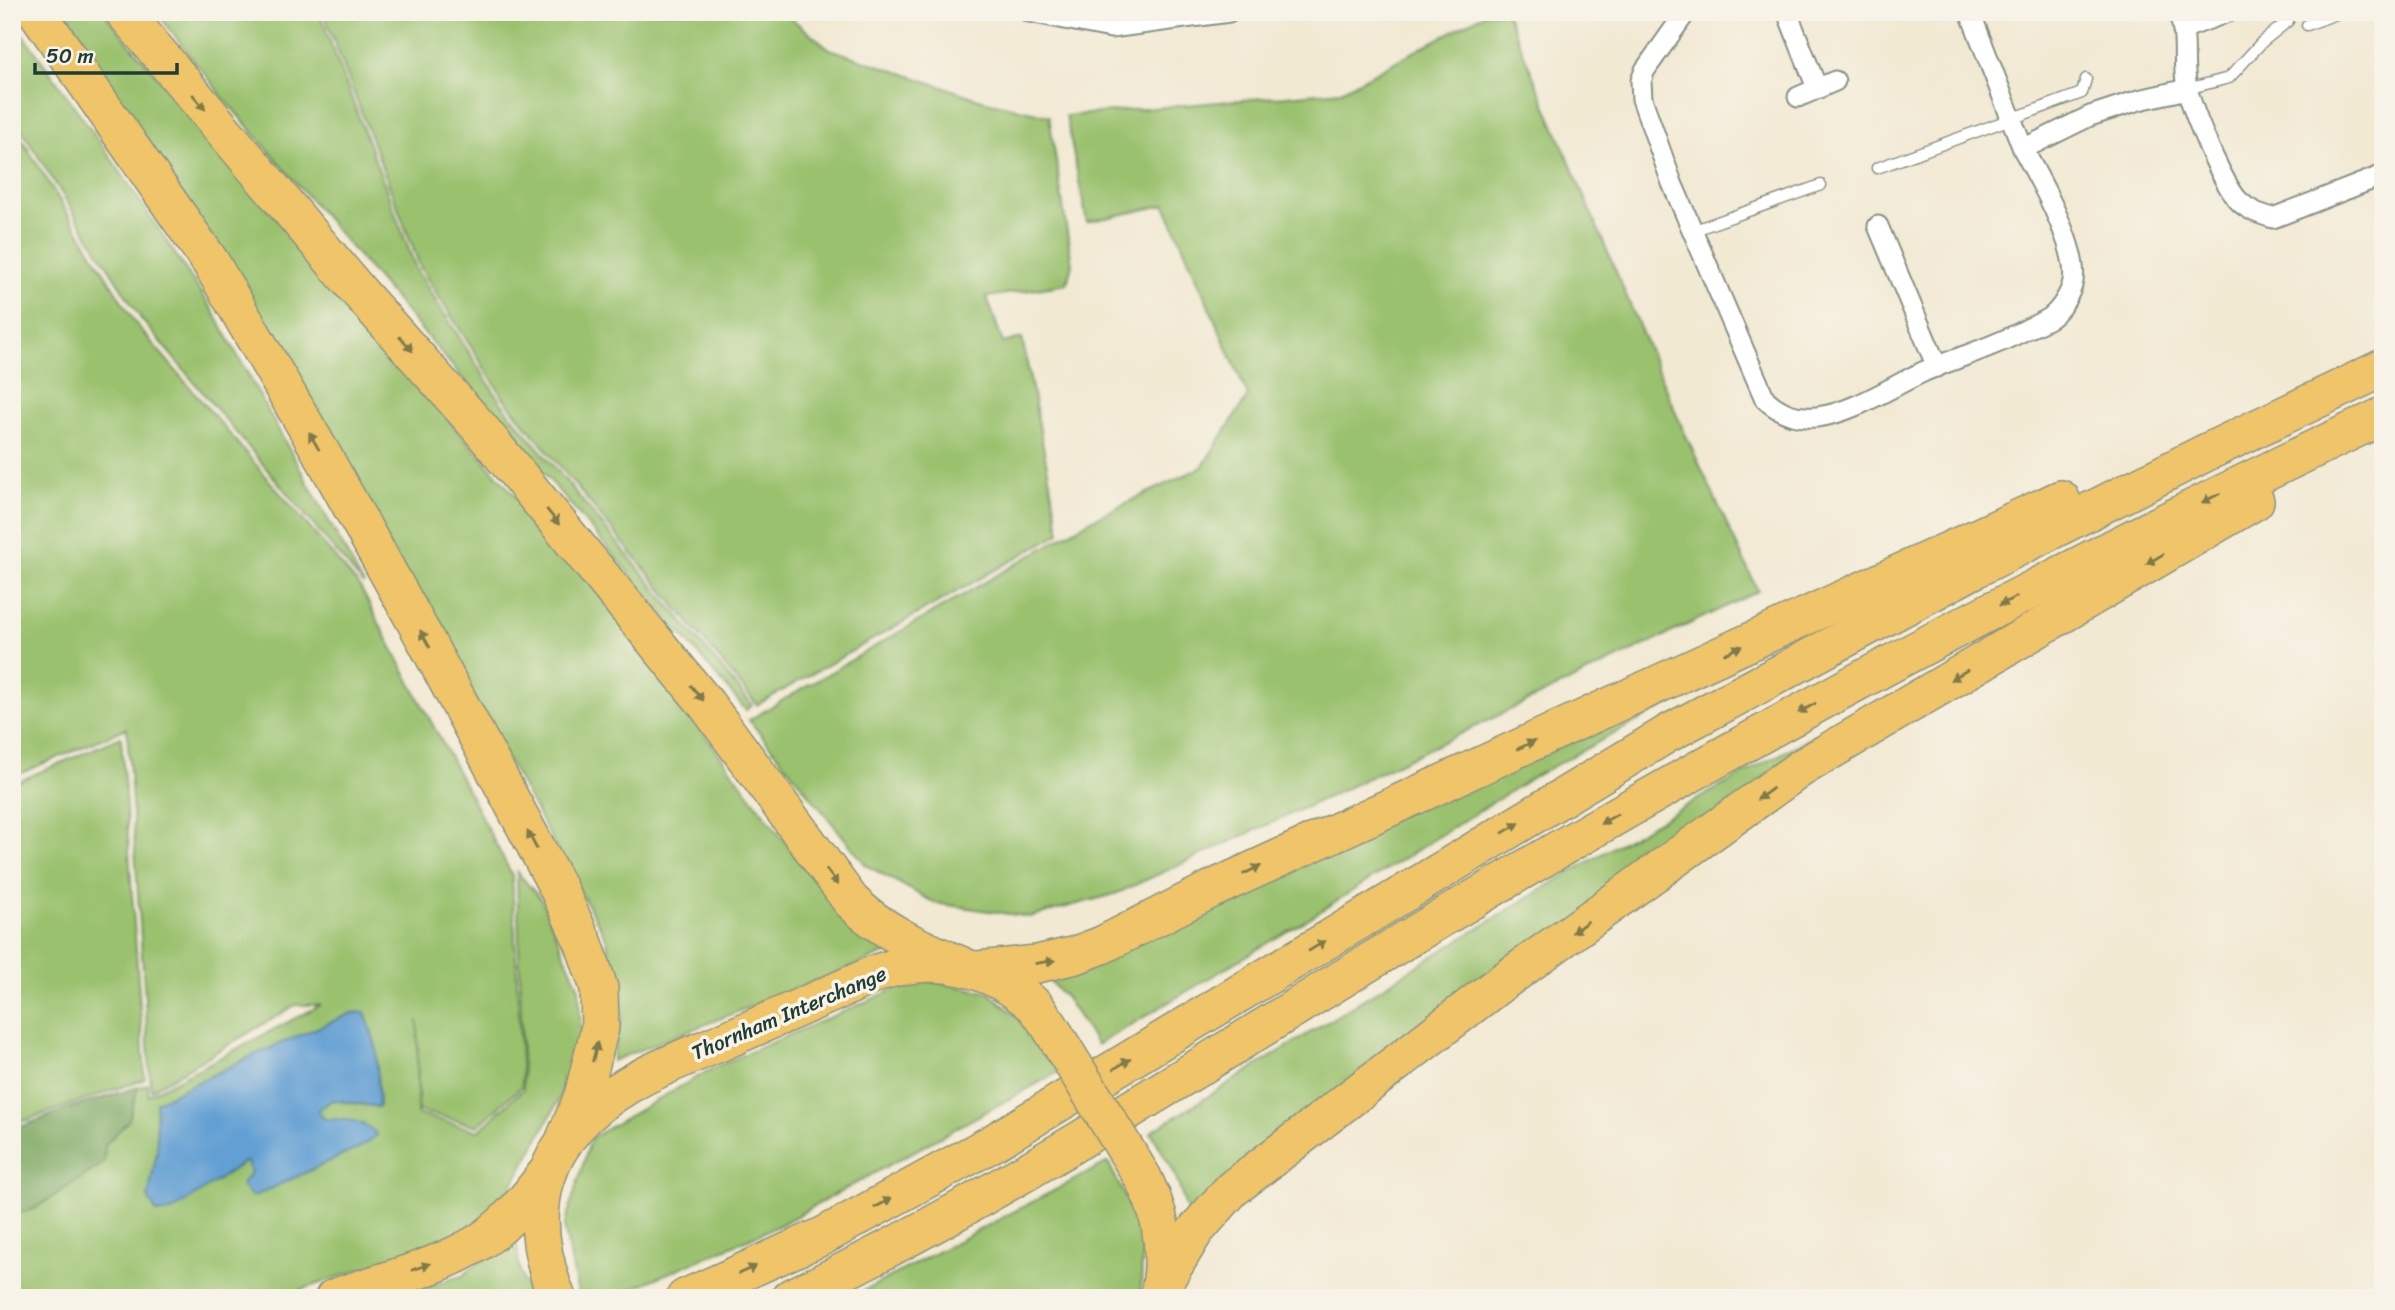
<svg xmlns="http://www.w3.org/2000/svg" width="2395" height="1310" font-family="Sriracha,sans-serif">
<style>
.green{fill:#9ac16d;stroke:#5c7f50;stroke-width:2}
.forest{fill:#7ba760;stroke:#4d724a;stroke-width:2}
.water{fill:#629fd3;stroke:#406e84;stroke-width:2}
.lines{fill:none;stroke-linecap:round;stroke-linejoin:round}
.service-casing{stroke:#889384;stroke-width:13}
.minor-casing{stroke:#889384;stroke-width:23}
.motorway-casing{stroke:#889384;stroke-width:40}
.service{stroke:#fff;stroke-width:10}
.minor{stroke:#fff;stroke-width:19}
.motorway{stroke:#f0c469;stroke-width:37}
.motorway-bridge-casing{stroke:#889384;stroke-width:40;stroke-linecap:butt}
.motorway-bridge{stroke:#f0c469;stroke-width:37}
.oneway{fill:#7d7a4c}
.labels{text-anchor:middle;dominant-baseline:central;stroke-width:7;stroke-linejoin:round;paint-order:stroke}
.street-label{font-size:21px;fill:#1f3d34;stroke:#f7f3e8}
</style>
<rect width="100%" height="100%" fill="#f7f3e8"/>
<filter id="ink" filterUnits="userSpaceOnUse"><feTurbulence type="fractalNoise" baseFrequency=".0143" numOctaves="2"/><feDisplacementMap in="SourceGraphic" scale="14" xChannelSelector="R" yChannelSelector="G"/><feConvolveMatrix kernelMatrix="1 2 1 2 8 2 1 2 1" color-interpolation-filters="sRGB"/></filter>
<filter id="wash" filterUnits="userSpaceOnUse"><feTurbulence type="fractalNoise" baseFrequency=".00686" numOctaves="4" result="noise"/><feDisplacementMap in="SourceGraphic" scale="28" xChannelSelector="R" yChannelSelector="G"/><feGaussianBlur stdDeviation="1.57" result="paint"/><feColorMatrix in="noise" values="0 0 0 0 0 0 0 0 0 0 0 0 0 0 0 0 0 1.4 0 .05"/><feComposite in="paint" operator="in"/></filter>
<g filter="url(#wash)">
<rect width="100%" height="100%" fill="#f2e9d3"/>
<!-- green -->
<g class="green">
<path d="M57,12h46l262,312 223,255 218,291 89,80 -283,111 10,-44 -16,-79 -265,-480z"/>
<path d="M156,12h163l98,259 85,133 250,301 -6,5 -520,-609z"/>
<path d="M323,12h460l47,37 152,51 67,16 23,148 -5,20 -80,13 16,46 19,-5 38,195 -303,172 -252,-305 -84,-131z"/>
<path d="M1488,12h18l175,413 77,166 -428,205 -215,98 -86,23 -94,-14 -69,-38 -117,-145 344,-201 109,-52 46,-71 -83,-191 -78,17 -21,-106 275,-25z"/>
<path d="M12,19l97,136 103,154 152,276 -223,-266 -129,-204z"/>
<path d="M12,123l124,201 224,263 152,288 10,211 -44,40 -60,-15v-91l-1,94 62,17 44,-42 -6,-217 24,27 38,89 2,50 -23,64 -49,89 -36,40 -196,67h-265v-168l136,-46v11l173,-90h-25l-145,85 -24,-362 -115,49z"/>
<path d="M1699,688l-166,89 -230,145 -206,123 -31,-47 -25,-26 412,-182z"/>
<path d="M1893,697l-703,523 -15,-46 -24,-42c244,-151 483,-310 742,-435z"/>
<path d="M121,737l24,342 -133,46v-341z"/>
<path d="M918,979l70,13 53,44 19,35 -282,155 -168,72h-31l-15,-71 27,-89 124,-71z"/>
<path d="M1108,1162l35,71 -2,57 -3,8h-288z"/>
<path d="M516,1234l3,32 9,32h-144l78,-22z"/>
</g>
<!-- forest -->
<path class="forest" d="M138,1087l-9,33 -24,25 -1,18 -70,46 -22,6v-85l58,-22z"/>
<!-- water -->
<path class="water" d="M365,1012l11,34 3,61 -47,-7 -14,10 6,9c20,0 40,0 53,16l-16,12 -108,50 -12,-12 10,-13 -5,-11 -74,50 -15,2 -9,-15 9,-47 -1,-49 100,-48 96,-41z"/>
</g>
<g filter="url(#ink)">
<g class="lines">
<defs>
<g id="service">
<path d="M2307,25l34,-13"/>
<path d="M2187,89l42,-11 33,-36 26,-21"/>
<path d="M1877,168l205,-75 4,-14"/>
<path d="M1692,231l129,-46"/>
</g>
<g id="minor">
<path d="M1029,12l82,16 118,-16"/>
<path d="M1686,12l-41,58 -4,11 1,18 30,84 93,216c15,14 31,20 52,18 36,-4 75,-31 108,-46 34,-14 69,-24 102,-42 8,-4 17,-7 24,-12 10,-8 20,-24 22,-36 6,-32 -34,-103 -50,-132l67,-33 49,-16 48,-11"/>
<path d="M1787,12l30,76"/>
<path d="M1970,12l53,137"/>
<path d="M2178,12c11,27 3,49 9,75 5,24 36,98 52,114 10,10 21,13 34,17l110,-43"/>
<path d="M2185,28l43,-16"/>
<path d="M1798,97l37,-16"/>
<path d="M1878,226l59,141"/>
</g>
<g id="motorway">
<path d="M37,12l174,251 115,198 99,178 132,247 27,58 15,44 1,39 -17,69 -18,43"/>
<path d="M124,12l236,281 119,134 93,113 135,165 144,196c30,30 73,49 112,65"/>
<path d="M978,970l59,-6 39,-9 26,-10 108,-55 851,-391"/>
<path d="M1152,1198c11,29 14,57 9,88"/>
<path d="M1160,1289l35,-58 37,-42 265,-203 304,-218 454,-267"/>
<path d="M334,1298c47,-17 105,-30 147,-57 26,-17 46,-42 64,-66"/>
<path d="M557,1298c-36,-91 -15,-162 71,-213 28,-17 61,-29 91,-42 54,-24 107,-47 161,-71 56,-19 111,-6 155,34"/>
<path d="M685,1298l138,-62 168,-92 676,-410 308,-165 228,-115 180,-86"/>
<path d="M790,1298c235,-112 449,-260 672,-392 299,-178 606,-341 921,-490"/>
</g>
</defs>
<!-- service casing -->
<use href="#service" class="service-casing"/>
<!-- minor casing -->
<use href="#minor" class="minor-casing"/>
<!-- motorway casing -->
<use href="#motorway" class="motorway-casing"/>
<!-- service -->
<use href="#service" class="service"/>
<!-- minor -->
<use href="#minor" class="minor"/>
<!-- motorway -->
<use href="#motorway" class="motorway"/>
<defs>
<path id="motorway-bridge" d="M1035,1006l14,19 94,153 9,20"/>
</defs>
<!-- motorway-bridge casing -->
<use href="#motorway-bridge" class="motorway-bridge-casing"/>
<!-- motorway-bridge -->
<use href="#motorway-bridge" class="motorway-bridge"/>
</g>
<!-- one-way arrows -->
<defs><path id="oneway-solid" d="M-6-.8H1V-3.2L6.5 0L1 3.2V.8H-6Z" transform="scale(1.75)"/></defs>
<g class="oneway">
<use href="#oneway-solid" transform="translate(199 102) rotate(50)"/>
<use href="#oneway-solid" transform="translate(406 344) rotate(48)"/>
<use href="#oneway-solid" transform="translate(314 441) rotate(-120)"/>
<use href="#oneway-solid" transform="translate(2211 498) rotate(153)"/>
<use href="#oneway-solid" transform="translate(553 517) rotate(51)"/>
<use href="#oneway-solid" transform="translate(2155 559) rotate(149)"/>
<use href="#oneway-solid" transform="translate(2008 601) rotate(153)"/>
<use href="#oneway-solid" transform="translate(425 639) rotate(-119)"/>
<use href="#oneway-solid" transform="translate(1733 650) rotate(-25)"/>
<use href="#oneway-solid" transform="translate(1959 675) rotate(149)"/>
<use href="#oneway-solid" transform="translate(697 693) rotate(51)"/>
<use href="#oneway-solid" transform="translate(1807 708) rotate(151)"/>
<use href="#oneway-solid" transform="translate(1526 745) rotate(-25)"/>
<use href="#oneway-solid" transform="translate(1765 794) rotate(144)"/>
<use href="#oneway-solid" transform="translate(1609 819) rotate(150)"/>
<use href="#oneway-solid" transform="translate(1511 828) rotate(-31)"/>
<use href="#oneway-solid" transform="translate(532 840) rotate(-118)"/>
<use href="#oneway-solid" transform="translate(1252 870) rotate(-25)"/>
<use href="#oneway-solid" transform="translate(832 877) rotate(54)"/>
<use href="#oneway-solid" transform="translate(1580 927) rotate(144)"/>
<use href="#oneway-solid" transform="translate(1317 946) rotate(-31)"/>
<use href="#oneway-solid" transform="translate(1045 962) rotate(-9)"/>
<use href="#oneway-solid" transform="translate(595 1052) rotate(-76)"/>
<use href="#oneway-solid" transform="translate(1122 1064) rotate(-31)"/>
<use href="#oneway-solid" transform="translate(883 1203) rotate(-29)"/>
<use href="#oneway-solid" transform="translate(421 1267) rotate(-19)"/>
<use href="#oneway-solid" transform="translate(747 1270) rotate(-24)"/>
</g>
</g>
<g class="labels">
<!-- street labels -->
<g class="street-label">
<text transform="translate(789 1013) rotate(-23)">Thornham Interchange</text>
</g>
</g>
<!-- margin -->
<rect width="2395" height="1310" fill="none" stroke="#f7f3e8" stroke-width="42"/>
<!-- scale -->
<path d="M35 63v10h142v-10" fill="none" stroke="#1f3d34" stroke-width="3.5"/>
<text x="46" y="63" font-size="21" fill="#1f3d34" stroke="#f7f3e8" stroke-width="5" paint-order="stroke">50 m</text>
</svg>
